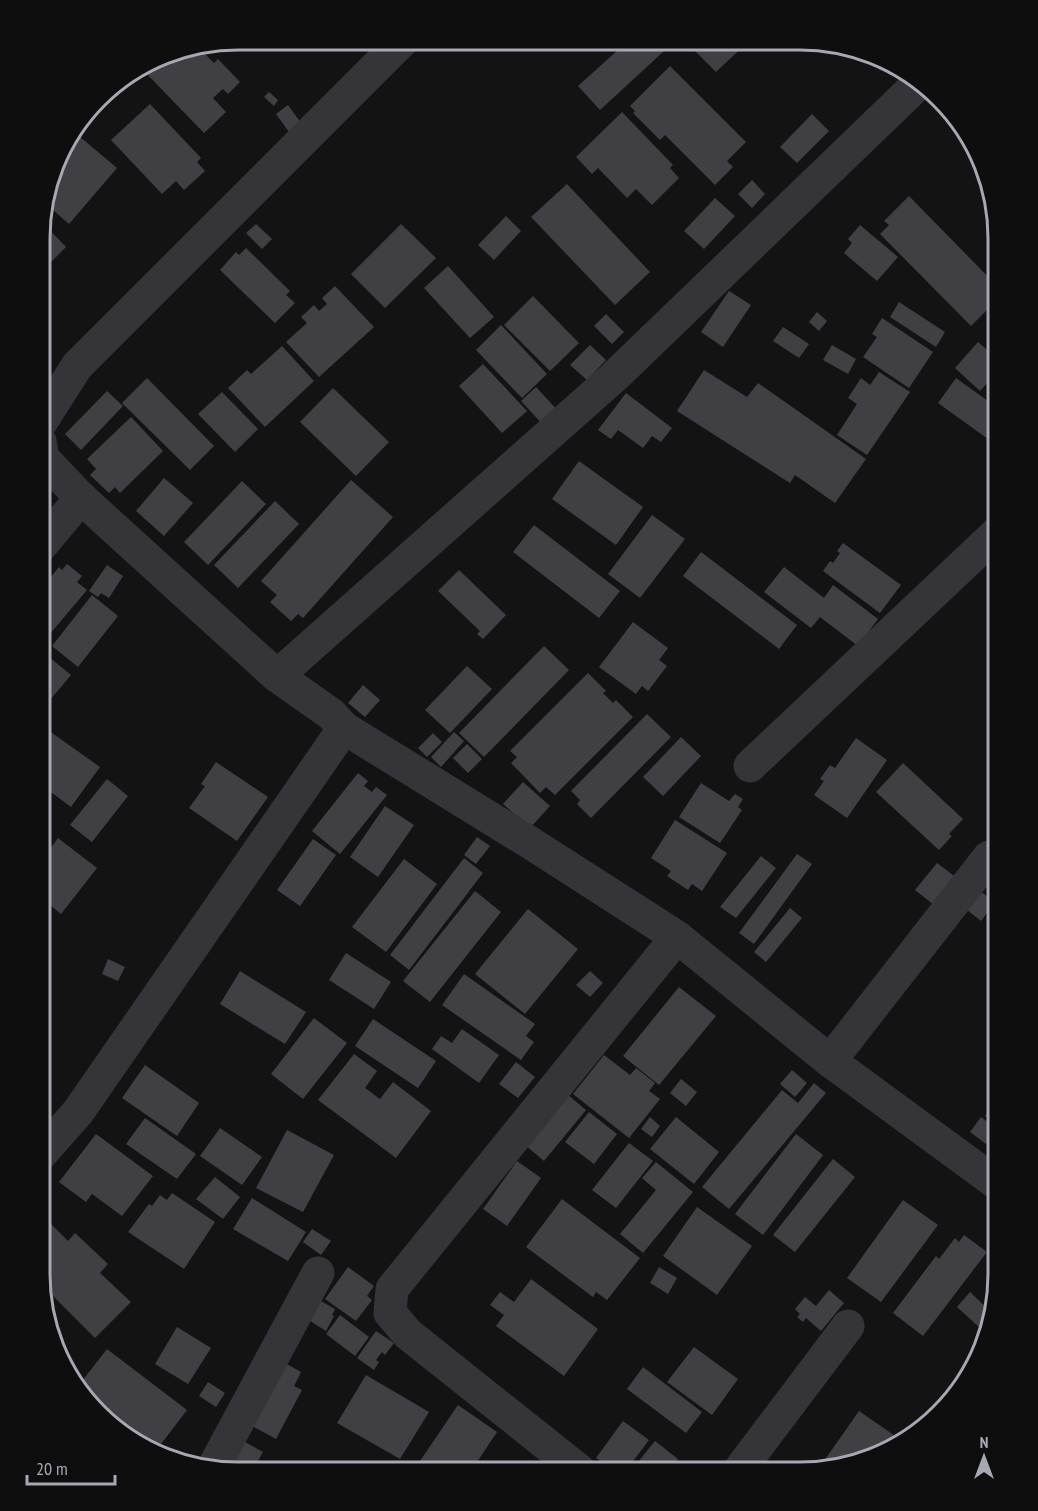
<svg xmlns="http://www.w3.org/2000/svg" width="1038" height="1511" font-family="'PT Sans Narrow',sans-serif">
<style>
.building{fill:#404044}
.lines{fill:none;stroke-linecap:round;stroke-linejoin:round}
.minor{stroke:#343439;stroke-width:33}
.rim{fill:none;stroke:#a6a8b4;stroke-width:3}
</style>
<rect width="100%" height="100%" fill="#131314"/>
<!-- building -->
<g class="building">
<path d="M629,40h47l-76,70 -22,-24z"/>
<path d="M684,40h37l28,1 -33,31z"/>
<path d="M197,46l17,17 4,-4 22,23 -12,12 -5,-5 -10,9 13,14 -22,21 -63,-65 32,-18z"/>
<path d="M670,66l76,76 -19,19 6,6 -18,18 -50,-50 -5,5 -27,-27 2,-2 -5,-5z"/>
<path d="M269,92l9,8 -4,6 -10,-9z"/>
<path d="M150,104l51,54 -4,4 8,9 -21,19 -8,-9 -14,13 -51,-54z"/>
<path d="M288,105l13,18 -12,9 -13,-18z"/>
<path d="M622,112l51,53 -3,3 9,10 -27,27 -16,-16 -9,9 -29,-30 -6,6 -16,-17z"/>
<path d="M812,114l17,17 -32,32 -17,-16z"/>
<path d="M73,131l44,37 -48,56 -25,-22 21,-61z"/>
<path d="M752,180l13,14 -13,14 -14,-14z"/>
<path d="M567,184l83,88 -35,33 -84,-88z"/>
<path d="M909,196l90,92v10l-28,28 -91,-92 9,-9 -5,-4z"/>
<path d="M715,198l20,18 -31,33 -20,-18z"/>
<path d="M506,216l15,15 -27,29 -16,-15z"/>
<path d="M41,221l25,26 -18,18 -6,-6 -1,2z"/>
<path d="M256,224l16,15 -10,10 -16,-16z"/>
<path d="M401,224l35,34 -51,50 -34,-34z"/>
<path d="M860,225l38,32 -21,24 -33,-28 8,-10 -4,-4z"/>
<path d="M246,248l44,43 -4,4 9,8 -20,20 -55,-53 16,-18 3,3z"/>
<path d="M448,266l46,51 -24,21 -46,-50z"/>
<path d="M335,286l39,41 -55,50 -33,-35 21,-19 -6,-6 13,-12 5,6 8,-7 -5,-6z"/>
<path d="M729,291l22,14 -28,42 -22,-15z"/>
<path d="M533,296l46,47 -29,28 -46,-46z"/>
<path d="M899,302l46,30 -9,15 -46,-30z"/>
<path d="M817,312l10,9 -8,10 -10,-9z"/>
<path d="M606,314l18,18 -12,12 -18,-18z"/>
<path d="M882,318l51,34 -24,36 -46,-31 14,-20 -5,-3z"/>
<path d="M501,325l46,49 -25,24 -46,-48z"/>
<path d="M783,327l26,17 -10,14 -26,-17z"/>
<path d="M978,342l21,18v10l-19,21 -25,-23z"/>
<path d="M590,345l16,15 -19,20 -17,-15z"/>
<path d="M832,345l24,14 -8,15 -25,-14z"/>
<path d="M282,346l32,35 -49,46 -37,-39 19,-18 4,4z"/>
<path d="M483,364l44,47 -25,22 -43,-47z"/>
<path d="M704,370l43,27 11,-14 108,76 -31,44 -40,-28 -5,8 -113,-72z"/>
<path d="M879,372l31,20 -43,63 -30,-20 20,-31 -9,-6 13,-20 9,7z"/>
<path d="M147,378l67,68 -24,24 -68,-67z"/>
<path d="M956,378l43,31v38l-61,-44z"/>
<path d="M536,387l24,26 -15,14 -24,-26z"/>
<path d="M333,388l56,54 -33,34 -56,-54z"/>
<path d="M107,391l16,15 -42,44 -16,-16z"/>
<path d="M222,392l36,37 -23,23 -37,-38z"/>
<path d="M626,393l46,35 -11,14 -9,-6 -9,12 -25,-18 -7,9 -13,-9z"/>
<path d="M131,417l32,34 -43,42 -5,-6 -6,6 -19,-18 6,-6 -9,-10z"/>
<path d="M579,461l64,46 -27,38 -64,-46z"/>
<path d="M164,478l29,25 -29,33 -28,-25z"/>
<path d="M351,480l42,37 -90,101 -5,-4 -7,7 -21,-19 7,-7 -16,-14z"/>
<path d="M242,481l24,23 -58,61 -24,-23z"/>
<path d="M275,501l24,23 -61,64 -24,-23z"/>
<path d="M652,515l33,24 -45,59 -32,-24z"/>
<path d="M534,525l86,66 -21,27 -86,-66z"/>
<path d="M843,543l58,42 -21,28 -57,-42 7,-10 3,2 7,-10 -3,-2z"/>
<path d="M701,552l96,73 -18,24 -96,-73z"/>
<path d="M67,564l15,12 -5,6 10,8 -38,45 -9,-7v-38l19,-23 3,3z"/>
<path d="M107,565l16,11 -14,22 -8,-5 -3,4 -9,-6z"/>
<path d="M784,567l40,31 9,-13 45,34 -20,27 -38,-29 -9,11 -47,-36z"/>
<path d="M459,570l47,45 -23,24 -6,-5 3,-3 -42,-40z"/>
<path d="M92,595l26,21 -40,51 -26,-21z"/>
<path d="M633,622l35,26 -9,12 8,6 -19,25 -6,-5 -6,8 -37,-27z"/>
<path d="M544,646l25,24 -85,87 -25,-24z"/>
<path d="M43,652l28,23 -31,37v-56z"/>
<path d="M467,666l25,23 -42,44 -25,-23z"/>
<path d="M588,673l18,18 -3,2 10,10 3,-3 17,17 -78,78 -9,-8 -6,6 -29,-30 6,-6 -7,-6z"/>
<path d="M363,685l17,15 -15,17 -17,-14z"/>
<path d="M647,714l24,23 -80,81 -14,-14 3,-4 -9,-9z"/>
<path d="M45,728l55,39 -29,40 -31,-23v-48z"/>
<path d="M454,732l10,9 -23,26 -10,-10z"/>
<path d="M433,733l9,9 -15,15 -9,-9z"/>
<path d="M681,737l20,19 -38,40 -20,-19z"/>
<path d="M856,738l31,22 -40,58 -33,-23 10,-14 -4,-2 10,-14 5,3z"/>
<path d="M467,744l15,15 -14,14 -15,-15z"/>
<path d="M216,762l52,35 -31,44 -48,-33 16,-22 -4,-2z"/>
<path d="M903,763l60,56 -14,15 3,2 -13,14 -63,-58z"/>
<path d="M358,773l10,8 -4,5 8,6 4,-5 11,8 -47,59 -28,-23z"/>
<path d="M107,779l21,17 -36,46 -22,-17z"/>
<path d="M523,782l27,24 -20,22 -27,-24z"/>
<path d="M701,783l28,18 6,-7 8,5 -5,8 4,3 -22,33 -41,-26z"/>
<path d="M385,806l29,19 -36,52 -28,-20z"/>
<path d="M675,820l52,33 -25,38 -10,-7 -4,6 -21,-14 4,-5 -20,-13z"/>
<path d="M477,837l13,9 -14,18 -12,-9z"/>
<path d="M58,838l39,30 -36,46 -21,-17v-35z"/>
<path d="M313,839l23,16 -36,51 -23,-16z"/>
<path d="M797,854l15,10 -58,80 -15,-11z"/>
<path d="M761,856l15,12 -40,50 -16,-11z"/>
<path d="M464,858l19,15 -74,97 -19,-15z"/>
<path d="M404,859l33,25 -51,68 -34,-25z"/>
<path d="M937,863l24,18 -22,28 -24,-19z"/>
<path d="M976,888l19,14 -14,19 -19,-15z"/>
<path d="M475,891l26,21 -71,90 -27,-21z"/>
<path d="M790,908l12,10 -36,44 -12,-10z"/>
<path d="M528,909l50,40 -53,65 -50,-40z"/>
<path d="M346,953l45,29 -17,27 -45,-29z"/>
<path d="M108,959l17,8 -7,14 -16,-7z"/>
<path d="M240,971l66,41 -21,32 -65,-40z"/>
<path d="M590,971l13,12 -13,14 -14,-12z"/>
<path d="M464,974l71,50 -9,12 8,6 -13,18 -79,-55z"/>
<path d="M679,987l37,29 -57,69 -36,-29z"/>
<path d="M314,1018l33,25 -44,56 -32,-25z"/>
<path d="M373,1019l63,42 -18,27 -63,-42z"/>
<path d="M462,1029l37,26 -20,28 -47,-34 9,-13 11,7z"/>
<path d="M354,1054l23,17 -12,17 15,11 13,-17 38,29 -35,47 -78,-58z"/>
<path d="M604,1055l26,20 6,-7 19,15 -6,8 11,8 -31,39 -56,-44z"/>
<path d="M516,1062l19,15 -17,21 -19,-14z"/>
<path d="M145,1065l54,38 -22,33 -55,-38z"/>
<path d="M792,1070l15,13 -12,14 -15,-13z"/>
<path d="M681,1079l16,13 -11,14 -16,-13z"/>
<path d="M814,1083l12,10 -97,116 -27,-22 80,-97 16,13z"/>
<path d="M567,1094l19,16 -42,51 -19,-16z"/>
<path d="M999,1098v28l-14,-10z"/>
<path d="M589,1112l28,22 -23,30 -29,-22z"/>
<path d="M650,1117l10,9 -8,11 -11,-8z"/>
<path d="M676,1117l43,35 -25,32 -44,-35z"/>
<path d="M981,1117l16,12 -11,15 -16,-12z"/>
<path d="M145,1118l51,36 -19,25 -51,-35z"/>
<path d="M220,1128l42,29 -20,28 -42,-29z"/>
<path d="M287,1130l47,25 -31,57 -47,-24z"/>
<path d="M96,1134l57,42 -31,40 -30,-22 -6,8 -27,-20z"/>
<path d="M796,1134l27,21 -60,80 -28,-21z"/>
<path d="M629,1143l24,18 -37,47 -24,-18z"/>
<path d="M833,1159l22,18 -60,75 -22,-17z"/>
<path d="M517,1161l24,17 -34,48 -24,-17z"/>
<path d="M656,1162l37,30 -50,61 -23,-19 36,-44 -14,-12z"/>
<path d="M215,1177l25,20 -17,22 -27,-20z"/>
<path d="M172,1193l43,29 -31,47 -56,-37 21,-28 3,2 8,-11 7,5z"/>
<path d="M252,1198l54,34 -18,29 -55,-32z"/>
<path d="M562,1199l78,59 -33,42 -11,-8 -3,5 -67,-50z"/>
<path d="M903,1200l35,25 -57,77 -34,-24z"/>
<path d="M697,1207l55,39 -35,49 -54,-39z"/>
<path d="M50,1223l18,18 7,-8 33,31 -8,9 31,29 -36,36 -53,-53 -3,-11v-40z"/>
<path d="M312,1229l19,12 -10,14 -18,-13z"/>
<path d="M964,1235l23,17 -64,84 -30,-23 43,-57 3,3 16,-21 4,4z"/>
<path d="M348,1267l26,19 -7,10 5,4 -16,21 -31,-22z"/>
<path d="M659,1267l18,11 -9,16 -18,-11z"/>
<path d="M531,1279l67,50 -34,47 -68,-50 8,-11 -14,-10 10,-13 14,10z"/>
<path d="M829,1290l15,13 -23,28 -15,-13 -3,4 -6,-5 3,-3 -5,-5 10,-12 11,9z"/>
<path d="M970,1292l20,19 -3,10 -7,7 -23,-21z"/>
<path d="M319,1300l16,9 -3,6 2,1 -8,15 -19,-12z"/>
<path d="M340,1315l29,22 -14,19 -29,-22z"/>
<path d="M177,1327l34,21 -23,36 -33,-20z"/>
<path d="M376,1331l18,12 -9,12 -3,-3 -6,8 3,2 -5,8 -17,-12z"/>
<path d="M694,1347l44,32 -26,36 -45,-33z"/>
<path d="M107,1349l80,61 -29,38 -12,-5 -51,-39 -16,-19z"/>
<path d="M285,1363l16,9 -7,14 8,4 -26,49 -24,-13z"/>
<path d="M643,1367l59,45 -16,21 -59,-44z"/>
<path d="M366,1375l63,37 -29,47 -63,-36z"/>
<path d="M208,1382l17,11 -9,14 -17,-11z"/>
<path d="M458,1405l39,27 -26,39h-42l-11,-7z"/>
<path d="M859,1411l42,29 -13,12 -69,16z"/>
<path d="M623,1421l26,19 -24,32 -11,-1 -18,-13z"/>
<path d="M655,1441l23,18 -10,13h-38z"/>
<path d="M245,1442l18,10 -10,18h-23z"/>
<path d="M274,1464l8,7h-13z"/>
</g>
<g class="lines">
<!-- minor -->
<g class="minor">
<path d="M40,424l37,-58 327,-327"/>
<path d="M40,441l3,17 38,40 196,178 54,38 13,14 185,114 148,95 -285,352 -2,24 18,21 172,137"/>
<path d="M40,547l41,-49"/>
<path d="M277,676l338,-300 307,-296"/>
<path d="M750,766l249,-235"/>
<path d="M677,937l153,124 169,124"/>
<path d="M830,1061l159,-204"/>
<path d="M39,1156l39,-44 266,-384"/>
<path d="M212,1470l106,-197"/>
<path d="M738,1472l110,-146"/>
</g>
</g>
<!-- crop -->
<path d="M0 0H1038V1511H0ZM238 50H800A188 188 0 0 1 988 238V1274A188 188 0 0 1 800 1462H238A188 188 0 0 1 50 1274V238A188 188 0 0 1 238 50Z" fill="#0e0e0f" fill-rule="evenodd"/>
<path class="rim" d="M238 50H800A188 188 0 0 1 988 238V1274A188 188 0 0 1 800 1462H238A188 188 0 0 1 50 1274V238A188 188 0 0 1 238 50Z"/>
<!-- north arrow -->
<g transform="translate(984 1457)" stroke="#0e0e0f" stroke-width="4.5" paint-order="stroke">
<path d="M0-4.5L10 22L0 15L-10 22Z" fill="#a6a8b4"/>
<text y="-9" font-size="16" font-weight="bold" text-anchor="middle" fill="#a6a8b4">N</text>
</g>
<!-- scale -->
<path d="M27 1475v9h88v-9" fill="none" stroke="#a6a8b4" stroke-width="3"/>
<text x="36" y="1475" font-size="18" fill="#a6a8b4" stroke="#0e0e0f" stroke-width="4.5" paint-order="stroke">20 m</text>
</svg>
